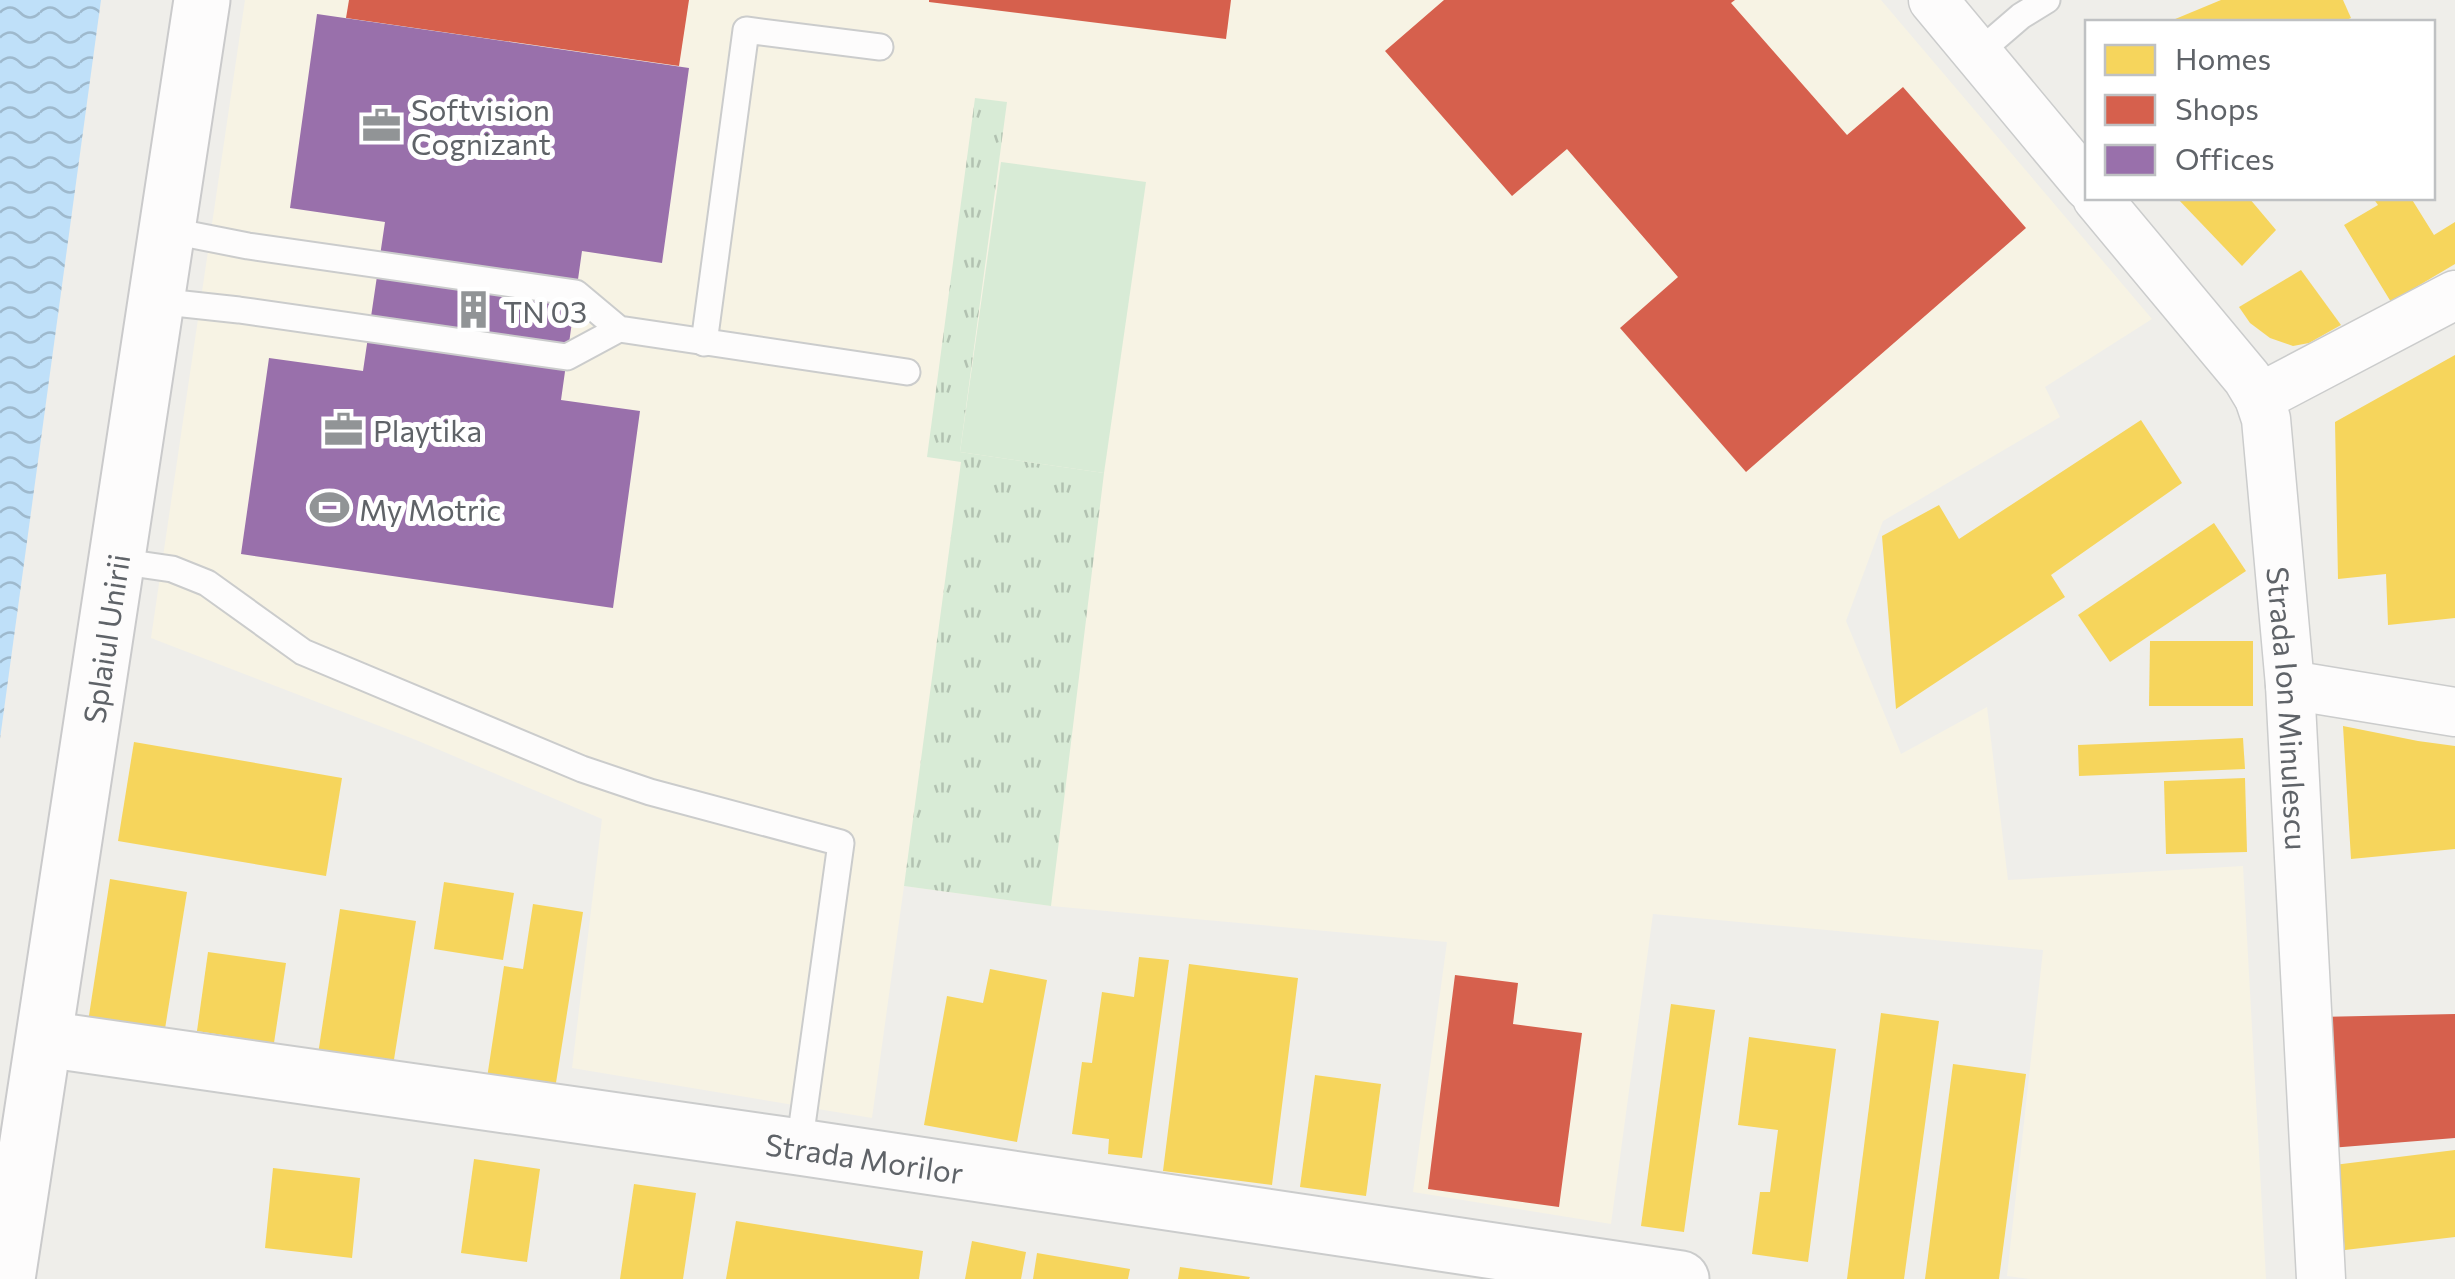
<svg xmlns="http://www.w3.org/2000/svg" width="2455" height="1279" font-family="Commissioner,sans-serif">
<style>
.commercial{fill:#f7f3e4}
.grass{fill:url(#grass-tufts)}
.garden{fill:#d8ebd6}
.water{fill:url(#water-waves)}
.homes{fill:#f6d55c}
.shops{fill:#d6604d}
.offices{fill:#9970ab}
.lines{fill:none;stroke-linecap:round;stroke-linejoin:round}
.service-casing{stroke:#cbcccc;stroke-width:29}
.minor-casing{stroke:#cbcccc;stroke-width:51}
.tertiary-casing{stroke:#cbcccc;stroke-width:59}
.secondary-casing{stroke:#cacacb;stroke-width:59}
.service{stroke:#fdfcfc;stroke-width:25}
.minor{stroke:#fdfcfc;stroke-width:48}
.tertiary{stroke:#fdfcfc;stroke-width:55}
.secondary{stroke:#fdfcfc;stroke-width:55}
.labels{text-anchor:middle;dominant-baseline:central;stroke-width:10;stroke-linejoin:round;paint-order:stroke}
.poi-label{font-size:30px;fill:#5f6368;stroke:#fff;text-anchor:start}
.street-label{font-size:30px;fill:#5f6368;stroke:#fff}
</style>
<defs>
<pattern id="grass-tufts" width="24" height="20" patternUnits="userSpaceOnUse" patternTransform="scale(2.5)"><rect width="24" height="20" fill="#d8ebd6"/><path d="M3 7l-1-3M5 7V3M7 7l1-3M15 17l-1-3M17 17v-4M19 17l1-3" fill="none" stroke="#b2c2b1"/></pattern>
<pattern id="water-waves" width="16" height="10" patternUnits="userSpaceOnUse" patternTransform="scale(2.5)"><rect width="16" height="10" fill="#bfe0f9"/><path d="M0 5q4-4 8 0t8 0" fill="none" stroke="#9eb9cd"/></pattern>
</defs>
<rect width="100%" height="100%" fill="#efeeea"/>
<!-- commercial -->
<path class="commercial" d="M245,0h1636l271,319 -107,68 15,30 -177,104 -37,100 55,133 86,-47 21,173 235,-14 23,413h-236l-23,-3 36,-326 -390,-36 -42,310 -198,-32 34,-250 -396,-36 -147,-20 -32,232 -300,-50 30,-249 -186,-79 -265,-102z"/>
<!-- grass -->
<path class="grass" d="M975,98l32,4 -47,350 144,21 -53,433 -147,-20 57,-424 -34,-5z"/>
<!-- garden -->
<path class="garden" d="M1001,162l145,20 -42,291 -144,-21z"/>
<!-- water -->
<path class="water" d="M0,0h101l-101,739z"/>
<!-- homes -->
<g class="homes">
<path d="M2221,0h122l8,18 -9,4h-174z"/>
<path d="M2177,198h72l27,32 -34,36z"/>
<path d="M2373,198h38l23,37 21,-13v42l-64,38 -47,-77 34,-20z"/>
<path d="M2301,270l40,55 -32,18 -16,3 -23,-8 -20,-15 -11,-16z"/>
<path d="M2455,355v263l-67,7 -2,-51 -48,5 -3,-157z"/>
<path d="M2141,420l41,63 -131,92 14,22 -169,112 -14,-173 57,-31 20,34z"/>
<path d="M2214,523l32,48 -136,91 -32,-47z"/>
<path d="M2150,641h103v65h-104z"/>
<path d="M2343,726l75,15 37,5v103l-104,10z"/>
<path d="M2243,738l2,31 -166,7 -1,-31z"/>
<path d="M134,742l208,36 -16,98 -208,-35z"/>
<path d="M2245,778l2,74 -81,2 -2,-73z"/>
<path d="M110,879l77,13 -23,143 -76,-13z"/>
<path d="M444,882l70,11 -11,67 -69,-11z"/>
<path d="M533,904l50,8 -28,177 -68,-11 17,-112 19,3z"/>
<path d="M340,909l76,12 -24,151 -75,-11z"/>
<path d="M208,952l78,11 -12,80 -77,-12z"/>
<path d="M1139,957l30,3 -27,198 -34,-4 1,-15 -37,-5 10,-72 10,1 10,-71 32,5z"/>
<path d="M1189,964l109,14 -26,207 -109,-14z"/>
<path d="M990,969l57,11 -30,162 -93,-17 23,-129 36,7z"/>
<path d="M1671,1004l44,6 -31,222 -43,-6z"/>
<path d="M1881,1013l58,8 -35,258h-57z"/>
<path d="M1749,1037l87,12 -28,213 -56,-8 8,-62h10l8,-62 -40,-5z"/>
<path d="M1953,1064l73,10 -27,205h-74z"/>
<path d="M1315,1075l66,9 -15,112 -66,-9z"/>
<path d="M2455,1150v87l-110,13 -11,-85z"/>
<path d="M474,1159l66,10 -13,93 -66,-9z"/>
<path d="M273,1168l87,10 -8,80 -87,-10z"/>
<path d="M634,1184l62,9 -13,86h-63z"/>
<path d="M736,1221l187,30 -4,28h-193z"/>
<path d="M972,1241l54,11 -5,27h-56z"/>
<path d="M1037,1253l93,16 -2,10h-95z"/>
<path d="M1180,1267l70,10 -1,2h-71z"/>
</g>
<!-- shops -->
<g class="shops">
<path d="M349,0h340l-10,66 -333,-48z"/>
<path d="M929,0h302l-5,39 -297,-37z"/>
<path d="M1444,0h291l-4,3 116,132 56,-48 123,141 -280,244 -126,-144 58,-51 -111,-128 -55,47 -127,-145z"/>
<path d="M1455,975l63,8 -5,41 69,9 -23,174 -131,-18z"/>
<path d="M2455,1014v124l-125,10 -12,-131z"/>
</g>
<!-- offices -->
<path class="offices" d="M317,14l372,54 -27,195 -80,-12 -21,149 79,11 -27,197 -372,-54 28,-196 94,13 22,-149 -95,-14z"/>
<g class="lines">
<defs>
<g id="service">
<path d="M1978,53l43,-37 26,-16"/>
<path d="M167,230l81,16 328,47 43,36 288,43"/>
<path d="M156,301l83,9 328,47 52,-28"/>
<path d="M704,343l42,-313 134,17"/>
<path d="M117,561l55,8 35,14 96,69 279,117 68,23 191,51 -42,304"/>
</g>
<g id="minor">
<path d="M1933,0l155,186"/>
<path id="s1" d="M2097,198l150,180 12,20 7,21 24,266 31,594"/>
<path d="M2259,398l196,-103"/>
<path d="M2290,685l165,27"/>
</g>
<g id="tertiary">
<path id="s2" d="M45,1039l754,108 882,132"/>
</g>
<g id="secondary">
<path id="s3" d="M7,1279l195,-1279"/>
</g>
</defs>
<!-- service casing -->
<use href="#service" class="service-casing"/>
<!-- minor casing -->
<use href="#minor" class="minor-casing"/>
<!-- tertiary casing -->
<use href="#tertiary" class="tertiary-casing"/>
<!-- secondary casing -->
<use href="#secondary" class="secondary-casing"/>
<!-- service -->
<use href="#service" class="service"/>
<!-- minor -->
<use href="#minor" class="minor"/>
<!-- tertiary -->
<use href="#tertiary" class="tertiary"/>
<!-- secondary -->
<use href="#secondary" class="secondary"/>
</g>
<!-- icons -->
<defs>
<symbol id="office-bare" viewBox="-9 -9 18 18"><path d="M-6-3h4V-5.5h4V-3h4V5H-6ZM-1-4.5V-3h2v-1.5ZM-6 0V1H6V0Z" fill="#919496" stroke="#fff" stroke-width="2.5" paint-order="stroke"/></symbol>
<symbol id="building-bare" viewBox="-9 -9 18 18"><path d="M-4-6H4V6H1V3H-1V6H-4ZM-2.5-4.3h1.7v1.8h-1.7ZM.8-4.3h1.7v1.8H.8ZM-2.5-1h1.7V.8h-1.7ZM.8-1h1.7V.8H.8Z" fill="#919496" stroke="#fff" stroke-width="2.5" paint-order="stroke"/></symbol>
<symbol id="stadium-bare" viewBox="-9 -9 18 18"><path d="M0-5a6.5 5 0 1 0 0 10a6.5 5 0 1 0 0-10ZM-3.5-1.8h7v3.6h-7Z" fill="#919496" stroke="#fff" stroke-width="2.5" paint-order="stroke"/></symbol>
</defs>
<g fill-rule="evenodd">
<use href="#office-bare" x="354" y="98" width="55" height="55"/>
<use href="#building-bare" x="446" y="282" width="55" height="55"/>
<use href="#office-bare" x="316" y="402" width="55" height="55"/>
<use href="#stadium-bare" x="302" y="480" width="55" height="55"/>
</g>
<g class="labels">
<!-- poi labels -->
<g class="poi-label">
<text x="411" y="108">Softvision<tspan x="411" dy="34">Cognizant</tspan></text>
<text x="503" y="310">TN 03</text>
<text x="373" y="429">Playtika</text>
<text x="359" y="508">My Motric</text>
</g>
<!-- street labels -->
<g class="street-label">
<text stroke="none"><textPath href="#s3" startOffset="648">Splaiul Unirii</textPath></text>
<text stroke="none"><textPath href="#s1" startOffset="570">Strada Ion Minulescu</textPath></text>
<text stroke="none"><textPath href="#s2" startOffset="828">Strada Morilor</textPath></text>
</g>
</g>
<!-- legend -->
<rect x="2085" y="20" width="350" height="180" fill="#ffffff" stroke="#bfc1c3" stroke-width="2.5"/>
<rect x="2105" y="45" width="50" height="30" fill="#f6d55c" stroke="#bfc1c3" stroke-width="2.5"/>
<text x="2175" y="70" font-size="30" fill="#5f6368">Homes</text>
<rect x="2105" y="95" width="50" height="30" fill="#d6604d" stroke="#bfc1c3" stroke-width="2.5"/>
<text x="2175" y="120" font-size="30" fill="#5f6368">Shops</text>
<rect x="2105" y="145" width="50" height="30" fill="#9970ab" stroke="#bfc1c3" stroke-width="2.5"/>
<text x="2175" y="170" font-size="30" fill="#5f6368">Offices</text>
</svg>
